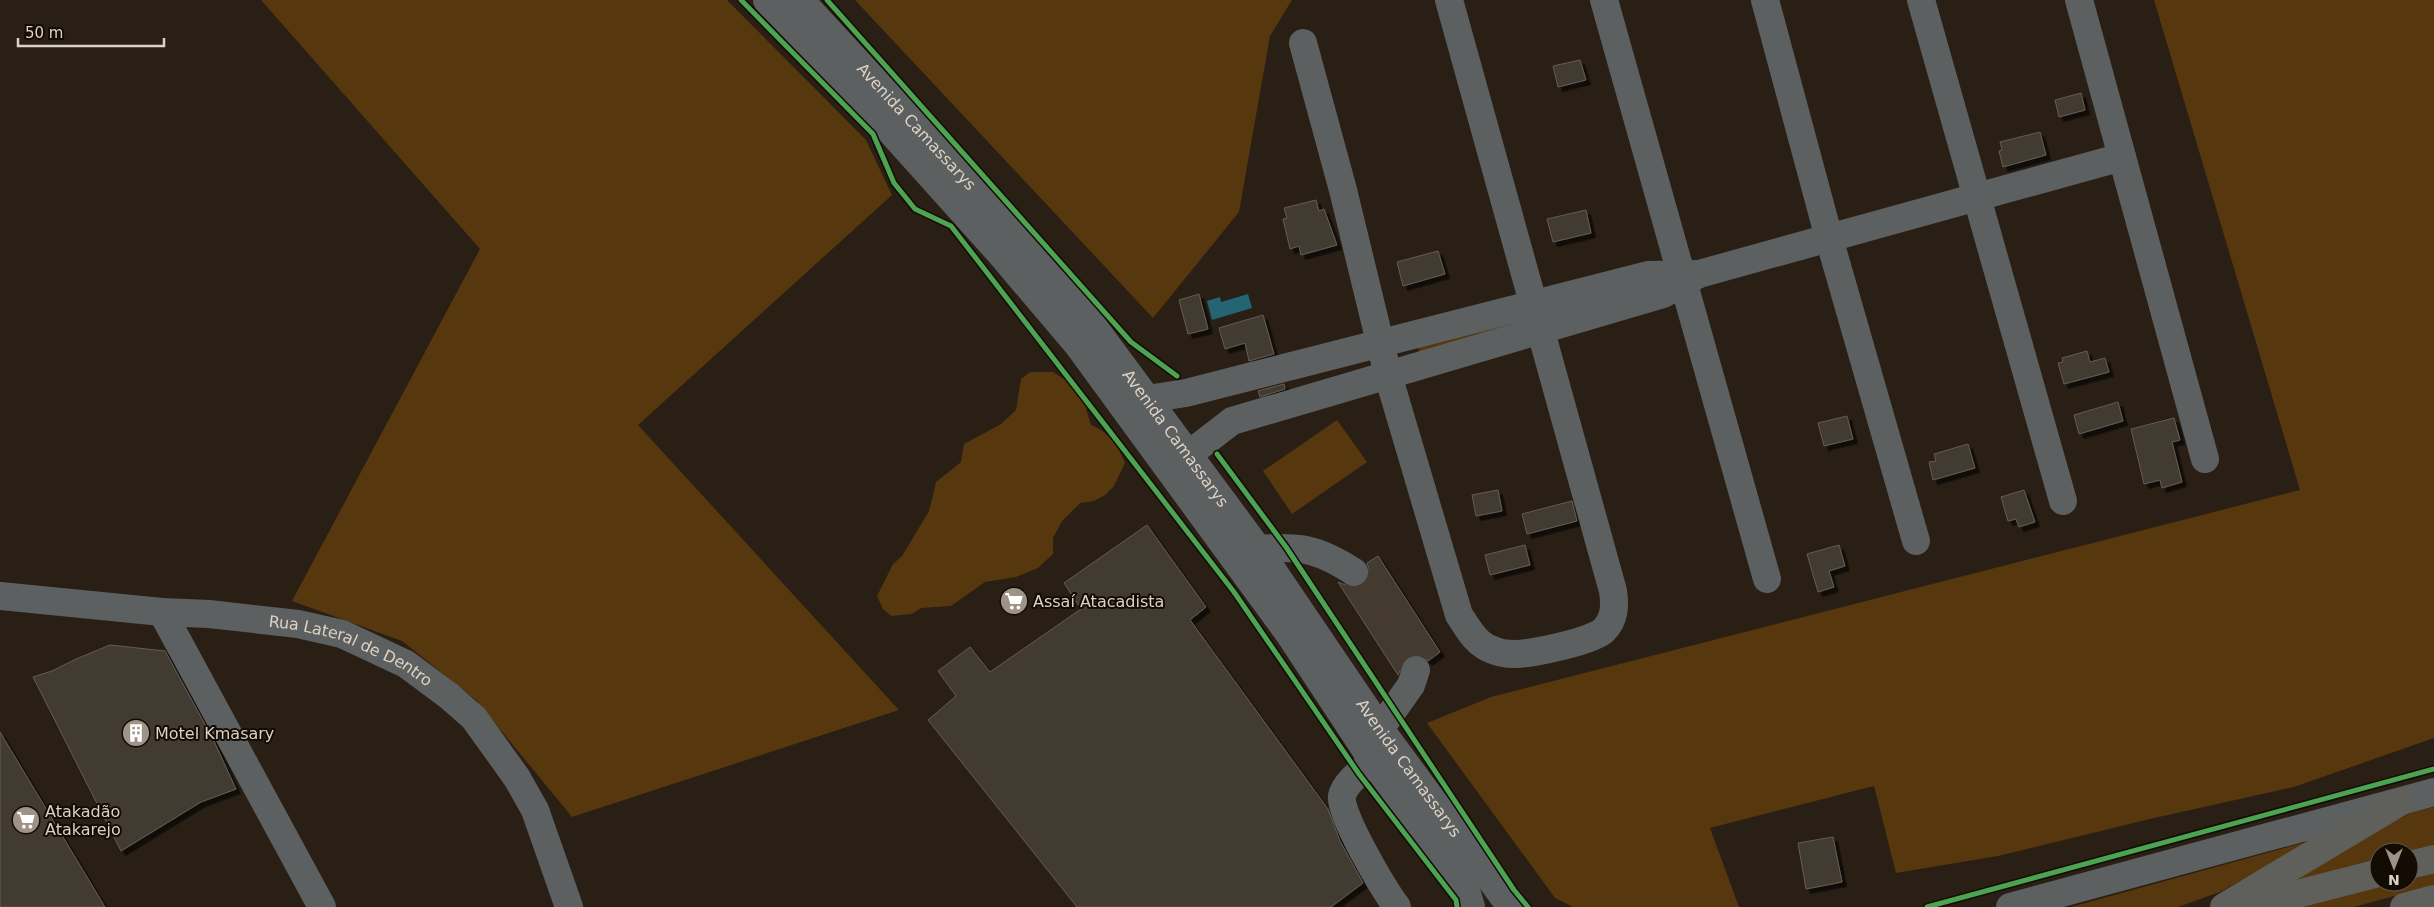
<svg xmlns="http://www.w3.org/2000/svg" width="2434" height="907" font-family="'DejaVu Sans',sans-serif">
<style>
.green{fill:#57370e}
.water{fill:#246573}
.building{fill:#433a31;stroke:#655c53;filter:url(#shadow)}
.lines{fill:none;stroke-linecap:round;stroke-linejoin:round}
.minor-tunnel{stroke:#443a2f;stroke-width:28;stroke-dasharray:28 14;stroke-linecap:butt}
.path{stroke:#5e5d5b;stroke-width:3;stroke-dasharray:4 2.5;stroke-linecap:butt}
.minor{stroke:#5d6060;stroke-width:28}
.major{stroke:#5f605c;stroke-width:28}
.cycleway-casing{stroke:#130c04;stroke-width:8}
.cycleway{stroke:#4ca352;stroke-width:5}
.labels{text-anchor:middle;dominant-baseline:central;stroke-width:4;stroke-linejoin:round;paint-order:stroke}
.street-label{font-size:16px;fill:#ded2c5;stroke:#130c04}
.poi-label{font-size:16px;fill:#ded2c5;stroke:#130c04;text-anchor:start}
</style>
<defs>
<filter id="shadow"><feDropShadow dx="4.5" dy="4.5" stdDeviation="0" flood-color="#0009"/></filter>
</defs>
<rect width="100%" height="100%" fill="#291f14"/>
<!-- green -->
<g class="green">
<path d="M261,0h466l139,140 26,55 -254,230 261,285 -327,107 -96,-117 -74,-59 -110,-40 188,-352z"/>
<path d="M855,0h437l-22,36 -31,176 -86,106z"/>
<path d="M2154,0h280v738l-140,49 -144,32 -152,37 -102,17 -22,-87 -164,42 29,79h-166l-18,-9 -128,-175 64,-26 809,-207z"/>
<path d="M1501,323l5,2v6l-83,23 -4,-2 -1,-5z"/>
<path d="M1030,372h23l14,9 17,21 7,23c17,6 28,22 34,38l-11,23 -9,9 -11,6 -14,2 -18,18 -9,17v16l-15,14 -22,9 -31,5 -34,24 -30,2 -9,6 -21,2 -8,-7 -6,-13 16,-32 9,-8 27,-45 7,-29 25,-20 3,-18 37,-20 15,-14 5,-31z"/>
<path d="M1337,420l30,42 -75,52 -29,-43z"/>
<path d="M2434,807v40l-25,5h-30v10l-120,32 151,-81z"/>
<path d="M2317,839l-97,53 -42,15h-107z"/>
<path d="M2434,872v13l-80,22h-51l94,-25h12v-3z"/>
</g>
<!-- water -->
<path class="water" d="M1248,294l4,14 -40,12 -5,-19 13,-4 1,5z"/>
<!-- building -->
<g class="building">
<path d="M1580,60l6,20 -28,7 -5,-21z"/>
<path d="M2081,93l4,17 -26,7 -4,-17z"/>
<path d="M2040,132l6,23 -43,12 -4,-16 3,-1 -2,-8z"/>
<path d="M1316,200l3,11 5,-2 13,36 -36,10 -2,-9 -9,3 -7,-30 4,-1 -3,-10z"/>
<path d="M1586,210l5,23 -38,9 -6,-23z"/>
<path d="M1438,251l7,23 -42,12 -6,-24z"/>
<path d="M1199,294l9,35 -20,5 -9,-34z"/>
<path d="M1263,315l11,39 -25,7 -4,-18 -20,6 -6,-21z"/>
<path d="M2087,351l3,11 15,-4 4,14 -45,12 -6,-21 5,-1 -1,-4z"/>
<path d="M1284,384l1,5 -25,8 -2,-6z"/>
<path d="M2118,402l5,19 -44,13 -5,-19z"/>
<path d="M1847,416l6,23 -29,7 -6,-23z"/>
<path d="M2174,418l6,22 -8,2 10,40 -20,6 -2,-8 -16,4 -13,-55z"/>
<path d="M1968,444l7,24 -42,12 -4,-18 7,-1 -2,-7z"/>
<path d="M1498,490l4,21 -26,5 -4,-21z"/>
<path d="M2024,490l11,32 -16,5 -3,-8 -8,2 -7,-24z"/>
<path d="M1572,501l5,20 -50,13 -5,-20z"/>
<path d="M1147,525l59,82 -16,13 138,189 12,32 23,42 -32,24h-254l-149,-187 28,-24 -18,-25 32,-24 20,25 91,-63 -17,-26z"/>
<path d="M1525,545l5,20 -40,10 -5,-20z"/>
<path d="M1839,545l6,21 -16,5 5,16 -16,5 -11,-38z"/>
<path d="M1378,556l62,96 -12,9 -8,-6h-8l-6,3 -8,17 -60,-93 15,6 9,-3 6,-5 2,-7 -3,-10z"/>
<path d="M110,645l55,6 48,88 23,50 -35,13 -80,49 -88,-174 19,-6 24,-12z"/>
<path d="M0,732l105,175h-105z"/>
<path d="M1833,837l9,45 -36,7 -8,-46z"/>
</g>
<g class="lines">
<!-- minor-tunnel -->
<path class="minor-tunnel" d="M1354,572l62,98"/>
<!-- path -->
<g class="path">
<path d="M885,161l9,22 21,26 22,10"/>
<path d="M1035,333l59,76"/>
</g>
<!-- minor -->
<g class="minor">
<path d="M767,0l108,114 125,139 78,92 212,290 83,126 94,132 4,14"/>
<path id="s1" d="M800,0l259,280 199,269 122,180 131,178"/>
<path d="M1604,0l163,579"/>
<path d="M1765,0l64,238 87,303"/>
<path d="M1921,0l142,501"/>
<path d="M2079,0l126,459"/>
<path d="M1303,43l40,147 45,185 71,240c9,13 17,30 34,35 6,3 16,4 22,4 16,0 79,-13 89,-24 11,-11 11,-25 9,-39l-164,-591"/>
<path d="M1147,399l39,-6 462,-118 50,-1"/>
<path d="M1188,455l44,-34 431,-127 36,-20 423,-117"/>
<path d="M1258,549c42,-3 59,-1 96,23"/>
<path id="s2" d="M0,596l162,16 47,2 89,10 44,10 64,30 43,32 25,22 43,60 18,32 34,97"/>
<path d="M162,612l160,295"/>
<path d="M1380,729l31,-44 5,-15"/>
<path d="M1373,761c-10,9 -28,21 -31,35 -4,17 43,95 55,111"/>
<path d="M2010,907l424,-115"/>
</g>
<!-- major -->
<g class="major">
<path d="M2409,865l25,-6"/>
<path d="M2224,907l176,-105"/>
<path d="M2247,907l132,-34"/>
<path d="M2404,907l30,-8"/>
</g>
<defs>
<g id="cycleway">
<path d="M741,0l132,134 21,49 21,26 36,17 283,366 125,182 97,126 1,7"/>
<path d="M827,0l304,342 46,34"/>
<path d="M1217,454l69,93 228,343 14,17"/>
<path d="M1927,907l507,-138"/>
</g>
</defs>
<!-- cycleway casing -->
<use href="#cycleway" class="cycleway-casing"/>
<!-- cycleway -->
<use href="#cycleway" class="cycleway"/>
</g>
<!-- icons -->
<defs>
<symbol id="supermarket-disc" viewBox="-11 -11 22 22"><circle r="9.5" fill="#9f9387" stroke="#130c04"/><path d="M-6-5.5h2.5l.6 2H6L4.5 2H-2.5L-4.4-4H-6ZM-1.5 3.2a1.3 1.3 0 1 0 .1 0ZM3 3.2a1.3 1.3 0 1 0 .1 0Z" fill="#fff"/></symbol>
<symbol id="building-disc" viewBox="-11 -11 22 22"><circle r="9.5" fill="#9f9387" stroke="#130c04"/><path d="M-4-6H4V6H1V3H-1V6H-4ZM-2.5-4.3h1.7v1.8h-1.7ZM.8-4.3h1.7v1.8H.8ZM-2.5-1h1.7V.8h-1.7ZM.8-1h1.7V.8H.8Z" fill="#fff"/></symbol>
</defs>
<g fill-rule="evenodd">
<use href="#supermarket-disc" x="998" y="585" width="32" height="32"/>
<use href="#building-disc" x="120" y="717" width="32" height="32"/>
<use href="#supermarket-disc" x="10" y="804" width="32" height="32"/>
</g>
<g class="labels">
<!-- street labels -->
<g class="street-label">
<text stroke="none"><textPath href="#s1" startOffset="172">Avenida Camassarys</textPath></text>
<text stroke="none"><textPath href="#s1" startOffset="578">Avenida Camassarys</textPath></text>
<text stroke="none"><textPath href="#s2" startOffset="358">Rua Lateral de Dentro</textPath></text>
<text stroke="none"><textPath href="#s1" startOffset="982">Avenida Camassarys</textPath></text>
</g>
<!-- poi labels -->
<g class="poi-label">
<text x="1033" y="601">Assaí Atacadista</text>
<text x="155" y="733">Motel Kmasary</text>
<text x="45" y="811">Atakadão<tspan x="45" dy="18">Atakarejo</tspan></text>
</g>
</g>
<!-- north arrow -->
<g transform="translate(2394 867) rotate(180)"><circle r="24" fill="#130c04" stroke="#645b51"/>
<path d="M0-4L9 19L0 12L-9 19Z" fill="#9f9387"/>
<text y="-8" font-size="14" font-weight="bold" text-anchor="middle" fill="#ded2c5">N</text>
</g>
<!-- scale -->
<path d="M18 38v8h146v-8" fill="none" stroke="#ded2c5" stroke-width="2.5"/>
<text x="25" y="38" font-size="15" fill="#ded2c5" stroke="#130c04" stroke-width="4" paint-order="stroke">50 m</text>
</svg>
